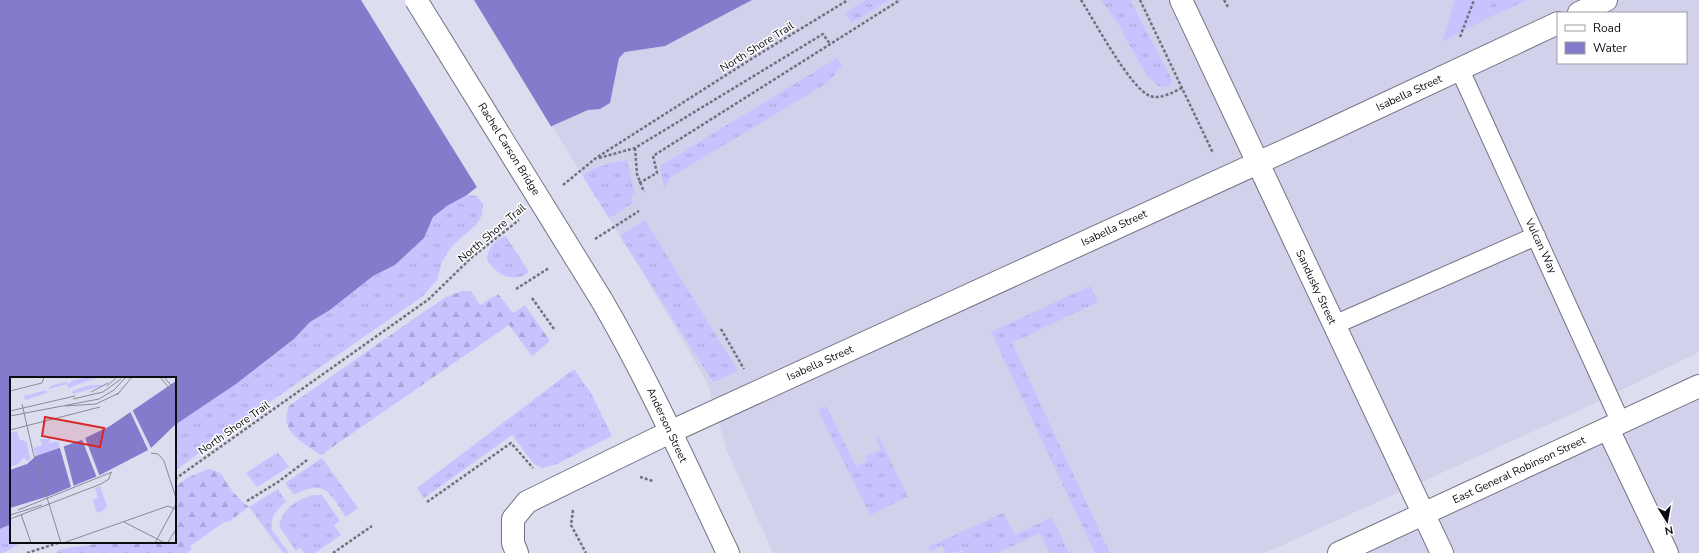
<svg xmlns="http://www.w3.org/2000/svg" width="1699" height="553" font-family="'Nunito Sans',sans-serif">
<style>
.built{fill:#d2d1eb;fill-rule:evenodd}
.grass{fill:url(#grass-tufts)}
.forest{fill:url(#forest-firs)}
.green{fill:#c7c3fe}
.water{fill:#857bcd}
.pier{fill:#ddddf0}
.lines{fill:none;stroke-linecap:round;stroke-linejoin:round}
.service-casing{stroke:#747384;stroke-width:20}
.minor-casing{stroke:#747384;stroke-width:24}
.tertiary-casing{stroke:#747384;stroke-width:24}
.secondary-casing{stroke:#747384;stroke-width:24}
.path{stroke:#71717d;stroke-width:2.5;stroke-dasharray:3 2;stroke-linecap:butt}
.service{stroke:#fff;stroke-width:18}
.minor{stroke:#fff;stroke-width:22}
.tertiary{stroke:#fff;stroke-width:22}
.secondary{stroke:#fff;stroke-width:22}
.tertiary-bridge-casing{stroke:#747384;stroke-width:24;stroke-linecap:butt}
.tertiary-bridge{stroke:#fff;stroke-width:22}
.labels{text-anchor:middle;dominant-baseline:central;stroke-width:3;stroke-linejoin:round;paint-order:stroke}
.street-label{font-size:11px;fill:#0c0c12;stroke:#fff}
.inset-road{fill:none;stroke:#898997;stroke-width:1}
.view{fill:#d62828;fill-opacity:0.15;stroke:#d62828;stroke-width:2}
.inset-edge{fill:none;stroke:#0c0c12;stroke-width:2}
</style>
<defs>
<pattern id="grass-tufts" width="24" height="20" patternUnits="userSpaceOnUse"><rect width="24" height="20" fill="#c7c3fe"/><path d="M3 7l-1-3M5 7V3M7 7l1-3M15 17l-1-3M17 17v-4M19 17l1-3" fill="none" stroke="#aaa6d9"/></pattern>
<pattern id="forest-firs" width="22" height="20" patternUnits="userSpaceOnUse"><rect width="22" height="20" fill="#c7c3fe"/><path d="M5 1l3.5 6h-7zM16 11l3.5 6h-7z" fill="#aaa6d9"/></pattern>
</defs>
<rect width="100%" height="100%" fill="#ddddf0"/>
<!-- built -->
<g class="built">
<path d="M752,0h947v352l-110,54 -324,147h-492l-46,-102 -20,-69 -64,-109 -91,-147 36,-16 12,-1 11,-12 8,-39 7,-6 39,-6zM1558,13h128v50h-128z"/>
<path d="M1699,386v167h-360z"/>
</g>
<!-- grass -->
<g class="grass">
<path d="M866,0h23l-37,23 -7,-10z"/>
<path d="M1101,0h29l42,80 -1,5c-4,2 -7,4 -12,1 -15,-8 -32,-48 -42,-64 -5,-7 -11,-15 -16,-22z"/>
<path d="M1492,0h35l-41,19z"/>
<path d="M837,58l5,8 -15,17 -156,94 -7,11 -4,-22z"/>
<path d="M627,160l8,34 -4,1 2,8 -24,15 -27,-43 18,-9z"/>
<path d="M467,195l10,1 6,8 -1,11 -6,10 -24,21 -10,16 -5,18 -14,16 -182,126 -66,49v-46l61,-41 58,-45 16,-17 20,-12 43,-34 22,-11 29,-27 9,-21 14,-11z"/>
<path d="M645,220l93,151 -25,11 -93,-146z"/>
<path d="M506,236l23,36c-16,12 -32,3 -42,-12 1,-13 7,-19 19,-24z"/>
<path d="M1090,286l8,16 -86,41 98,210h-15l-104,-221z"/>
<path d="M574,369l17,24 21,43 -55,28 -15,4 -9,-5 -21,-28 -88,63 -7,-10z"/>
<path d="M826,406l30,60 12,-5 -2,-5 15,-6 -5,-12 3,-1 29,60 -38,18 -52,-105z"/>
<path d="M278,452l11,15 -32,20 -11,-14z"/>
<path d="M322,458l36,50 -12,9c-17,-24 -20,-39 -52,-22l-9,-12z"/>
<path d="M278,489l8,13c-10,8 -16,15 -14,28l17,23h-6l-34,-46z"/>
<path d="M313,495h9l18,26 -6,4 7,10 -26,18h-11l-4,-5 -4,3 -17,-25c4,-18 17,-26 34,-31z"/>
<path d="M1003,513l12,22 37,-18 17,36h-19l-10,-20 -43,20h-33l-2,-3 -8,3h-8l-4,-8 -12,6 -2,-4z"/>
<path d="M11,524v18h11l-18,11h-4v-24z"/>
</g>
<!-- forest -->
<g class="forest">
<path d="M462,291h9l9,14 18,-11 15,19 12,-8 25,36 -18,15 -23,-31 -188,130c-18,-12 -43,-24 -32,-49l133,-93 24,-16z"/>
<path d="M208,469c15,0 18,15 27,25 4,5 9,9 14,13l-21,15 -2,-1 -36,25 2,3 -5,4h-132l5,-4 50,-7h65v-55l12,-9z"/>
</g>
<!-- green -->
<path class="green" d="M1455,0h37l-6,19 -44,23z"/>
<!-- water -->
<path class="water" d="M0,0h752l-87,46 -40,6 -6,6 -9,45 -10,6 -12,1 -36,16 -85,69 -20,11 -14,11 -9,21 -29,27 -22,11 -43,34 -20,12 -16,17 -58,45 -61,41v-47h-164v146l-11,5z"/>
<!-- pier -->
<path class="pier" d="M361,0h113l78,128 -74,61z"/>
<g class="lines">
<defs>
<g id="service">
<path d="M1460,70l161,353"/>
<path d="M1334,325l202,-89"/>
</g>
<g id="minor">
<path d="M1579,13l27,-13"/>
<path d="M1608,429l59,124"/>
<path d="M517,553l-4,-10v-24l14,-17 143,-70 651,-298 237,-111"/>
</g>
<g id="tertiary">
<path d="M1181,0l261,553"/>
<path d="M601,299c48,82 86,168 127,254"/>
</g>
<path id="secondary" d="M1339,553l360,-167"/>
</defs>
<!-- service casing -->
<use href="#service" class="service-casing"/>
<!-- minor casing -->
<use href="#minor" class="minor-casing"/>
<!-- tertiary casing -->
<use href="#tertiary" class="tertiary-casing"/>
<!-- secondary casing -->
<use href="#secondary" class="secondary-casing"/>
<!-- path -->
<g class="path">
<path d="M1081,0c13,20 49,88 69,96 10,4 23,-4 32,-8"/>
<path d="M1140,0l73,153"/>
<path d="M1224,0l4,7"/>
<path d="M1460,37l14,-37"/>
<path d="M635,148l2,26 7,18"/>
<path d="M599,158l36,-10 188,-114 7,10"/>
<path d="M639,183l18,-10 -4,-17 247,-156"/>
<path d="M563,185l33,-27 160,-102 92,-56"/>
<path d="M595,239l44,-28"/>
<path d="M516,289l33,-21"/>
<path d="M532,298l22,31"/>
<path d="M721,329l23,40"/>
<path d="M640,477l13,4"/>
<path d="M175,479l254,-180 42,-41 48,-38"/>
<path d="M247,501l31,-19 29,-22"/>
<path d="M427,502l84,-59 22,25"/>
<path d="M573,510l-2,15 15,28"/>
<path d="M27,553l34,-11"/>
<path d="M333,553l39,-27"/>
</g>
<!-- service -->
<use href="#service" class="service"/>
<!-- minor -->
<use href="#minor" class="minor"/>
<!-- tertiary -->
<use href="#tertiary" class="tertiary"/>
<!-- secondary -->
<use href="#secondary" class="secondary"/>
<defs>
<path id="tertiary-bridge" d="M416,0l185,299"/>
</defs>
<!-- tertiary-bridge casing -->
<use href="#tertiary-bridge" class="tertiary-bridge-casing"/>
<!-- tertiary-bridge -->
<use href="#tertiary-bridge" class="tertiary-bridge"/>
</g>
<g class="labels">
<!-- street labels -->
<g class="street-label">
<text transform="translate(757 47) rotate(-32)">North Shore Trail</text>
<text transform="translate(1409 93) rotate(-25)">Isabella Street</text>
<text transform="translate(509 149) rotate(58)">Rachel Carson Bridge</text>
<text transform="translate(1114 228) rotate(-25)">Isabella Street</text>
<text transform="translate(492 233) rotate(-40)">North Shore Trail</text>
<text transform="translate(1541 246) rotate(65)">Vulcan Way</text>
<text transform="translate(1316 287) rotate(65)">Sandusky Street</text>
<text transform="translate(820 363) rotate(-24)">Isabella Street</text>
<text transform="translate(667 425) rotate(65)">Anderson Street</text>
<text transform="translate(234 428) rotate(-35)">North Shore Trail</text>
<text transform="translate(1519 470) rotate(-25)">East General Robinson Street</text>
</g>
</g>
<!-- overview -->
<g transform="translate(10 377)">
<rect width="166" height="166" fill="#ddddf0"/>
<path d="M77,0h12l-31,11 -1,-4 -18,5 1,-3 15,-4 5,2 1,-3zM80,8h15l-32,9 -1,-3z" fill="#c7c3fe"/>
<path d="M37,13v3l-22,7 -1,-4z" fill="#c7c3fe"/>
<path d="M7,54l2,8 8,3 3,17 -3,2 -3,-4 -6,7 -8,3v-34zM41,59l-2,7 9,-2 2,6 -24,9 -2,-8 8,-3 -2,-6h8zM90,109l8,23 -3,-3v4l-8,3 -4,-13 5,-2 -3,-10z" fill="#c7c3fe"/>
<path d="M166,4v43l-26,25 -50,26 -51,21 -39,12v-38l17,-6 9,-8 43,-15 31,-15z" fill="#857bcd"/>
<path d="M122,32l20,41 -3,2 -19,-41zM74,58l16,42 -3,1 -16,-41zM53,67l11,43h-3l-12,-42z" fill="#ddddf0"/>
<path class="inset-road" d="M150,0l16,19M154,0l12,14M97,9l10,-9M0,14l32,-8 2,-6M81,15l17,-9M107,18l15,-18M63,22l30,-7 18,-13M12,27l11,48 28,91M55,29l31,-2 23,-11M0,34l65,-15M0,39l89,-17 15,-9 12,-13M0,53l90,-23M141,76l7,1 6,7 12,37M8,133l94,-38M11,137l10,29M0,138l32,-10M0,142l91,-35 8,-5 2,-7M114,145l41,21M158,165l7,-11M53,166l105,-37 7,3M145,166l21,-39"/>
<path class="view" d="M35,40l59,11 -4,19 -58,-11z"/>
<rect width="166" height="166" class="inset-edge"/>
</g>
<!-- legend -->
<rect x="1557" y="12" width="130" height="52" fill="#ffffff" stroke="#9e9ea0"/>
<rect x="1565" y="25" width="20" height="6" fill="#ffffff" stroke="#9e9ea0"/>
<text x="1593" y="32" font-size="12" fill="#0c0c12">Road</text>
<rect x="1565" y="42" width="20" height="12" fill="#857bcd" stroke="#9e9ea0"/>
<text x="1593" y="52" font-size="12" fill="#0c0c12">Water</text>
<!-- north arrow -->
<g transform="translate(1667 521) rotate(169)" stroke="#ffffff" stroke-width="3" paint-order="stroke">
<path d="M0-3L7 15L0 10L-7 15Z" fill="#0c0c12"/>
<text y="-6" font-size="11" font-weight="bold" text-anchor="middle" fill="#0c0c12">N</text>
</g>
</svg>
